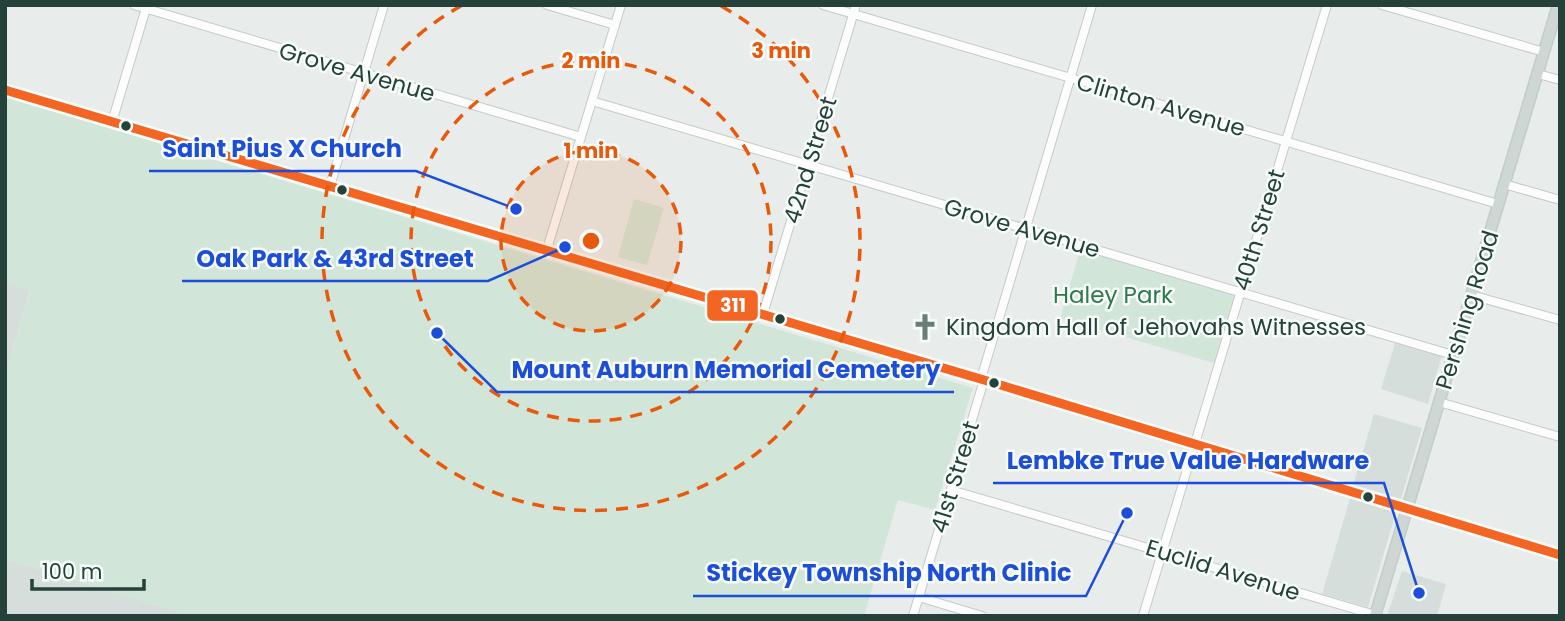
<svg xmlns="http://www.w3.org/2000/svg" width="1565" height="621" font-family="Poppins,sans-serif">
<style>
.built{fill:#d6dedb}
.green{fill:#d1e6d8}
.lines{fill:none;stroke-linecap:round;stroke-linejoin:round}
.minor-casing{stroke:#c5cac8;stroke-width:10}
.major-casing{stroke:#c3ccc9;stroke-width:13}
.minor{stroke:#fcfcfc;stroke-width:8}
.major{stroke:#cfd7d5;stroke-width:10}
.bus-1-casing{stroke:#f7fbf9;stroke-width:14}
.bus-1{stroke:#f26522;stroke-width:9}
.ring{fill:none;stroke:#e8590c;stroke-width:3.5;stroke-dasharray:12 9}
.bus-dot{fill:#24423a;stroke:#f7fbf9;stroke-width:2.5}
.labels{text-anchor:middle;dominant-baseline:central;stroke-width:5;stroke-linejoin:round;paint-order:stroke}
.street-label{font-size:23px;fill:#24423a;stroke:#f7fbf9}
.park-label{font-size:23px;fill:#2d7a4b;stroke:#f7fbf9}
.poi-label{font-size:23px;fill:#24423a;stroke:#f7fbf9;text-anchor:start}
.centre{fill:#e8590c;stroke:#f7fbf9;stroke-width:3.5}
.ring-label{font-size:21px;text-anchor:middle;font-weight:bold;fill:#e8590c;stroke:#f7fbf9;stroke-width:5;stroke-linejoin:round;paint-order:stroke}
.leader{fill:none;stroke:#1d4ed8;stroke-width:2.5}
.callout-dot{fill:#1d4ed8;stroke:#f7fbf9;stroke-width:2.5}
.callout-label{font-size:24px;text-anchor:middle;font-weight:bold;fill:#1d4ed8;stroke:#f7fbf9;stroke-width:5;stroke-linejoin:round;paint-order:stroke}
.line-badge{stroke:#f7fbf9;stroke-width:2.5}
.badge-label{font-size:19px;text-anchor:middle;font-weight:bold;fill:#fff}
</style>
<rect width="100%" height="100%" fill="#e8edeb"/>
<!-- built -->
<g class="built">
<path d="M5,282l25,8 -25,85z"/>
<path d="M1396,340l46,15 -14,49 -47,-15z"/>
<path d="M1374,414l48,14 -21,71 -48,-14z"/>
<path d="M1350,498l46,14 -28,95 -46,-13z"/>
<path d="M5,559l115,35 71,22h-186z"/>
<path d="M1402,571l44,13 -9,32h-50z"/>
</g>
<!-- green -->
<g class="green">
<path d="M5,97l968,291 -38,122 -37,-10 -34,116h-673l-186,-57v-184l25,-84 -25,-9z"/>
<path d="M634,199l30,9 -17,57 -29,-8z"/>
<path d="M1081,247l157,47 -21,70 -157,-46z"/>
</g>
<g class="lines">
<defs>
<g id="minor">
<path d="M134,5l447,132"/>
<path d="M547,5l68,20"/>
<path d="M823,5l675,199"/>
<path d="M1382,5l162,47"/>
<path d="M1538,74l22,6"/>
<path d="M5,90l979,290 576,175"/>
<path d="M592,101l861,254"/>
<path d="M112,122l35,-117"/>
<path d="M1504,184l56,16"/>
<path d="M330,186l54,-181"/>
<path d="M547,249l74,-244"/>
<path d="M1471,295l89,25"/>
<path d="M763,314l93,-309"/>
<path d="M981,379l111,-374"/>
<path d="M1439,402l121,35"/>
<path d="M951,490l424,125"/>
<path d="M919,597l63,19"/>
<path d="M913,616l71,-236"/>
<path d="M1143,616l184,-611"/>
</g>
<path id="major" d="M1375,616l183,-611"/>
</defs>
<!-- minor casing -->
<use href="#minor" class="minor-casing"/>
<!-- major casing -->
<use href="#major" class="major-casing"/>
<!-- minor -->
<use href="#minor" class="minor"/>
<!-- major -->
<use href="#major" class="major"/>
<defs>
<path id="bus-1" d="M5,90l979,290 576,175"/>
</defs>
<!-- bus-1 casing -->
<use href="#bus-1" class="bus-1-casing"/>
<!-- bus-1 -->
<use href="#bus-1" class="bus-1"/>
</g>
<!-- distance rings -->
<circle cx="591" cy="241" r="90" fill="#e8590c" fill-opacity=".12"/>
<g class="ring">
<circle cx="591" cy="241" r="90"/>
<circle cx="591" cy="241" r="180"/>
<path d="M721 6A269 269 0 1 1 461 6"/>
</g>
<!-- icons -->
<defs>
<symbol id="church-bare" viewBox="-9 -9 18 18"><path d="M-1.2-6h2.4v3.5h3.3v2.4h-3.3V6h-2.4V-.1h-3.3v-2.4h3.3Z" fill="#697e78" stroke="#f7fbf9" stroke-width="2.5" paint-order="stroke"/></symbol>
</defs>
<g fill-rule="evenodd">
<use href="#church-bare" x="906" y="308" width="38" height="38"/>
</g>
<!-- markers -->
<g class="bus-dot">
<circle cx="126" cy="126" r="6"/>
<circle cx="342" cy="190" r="6"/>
<circle cx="780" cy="319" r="6"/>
<circle cx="994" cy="383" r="6"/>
<circle cx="1368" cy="497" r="6"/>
</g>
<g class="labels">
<!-- street labels -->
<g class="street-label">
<text transform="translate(357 72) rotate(16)">Grove Avenue</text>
<text transform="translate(1161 105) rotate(16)">Clinton Avenue</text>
<text transform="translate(810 160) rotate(-73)">42nd Street</text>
<text transform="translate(1022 228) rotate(16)">Grove Avenue</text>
<text transform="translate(1259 230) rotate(-73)">40th Street</text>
<text transform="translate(1467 310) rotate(-73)">Pershing Road</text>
<text transform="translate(955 477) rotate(-73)">41st Street</text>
<text transform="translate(1223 570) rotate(17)">Euclid Avenue</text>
</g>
<!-- park labels -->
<g class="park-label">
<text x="1113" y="295">Haley Park</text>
</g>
<!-- poi labels -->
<g class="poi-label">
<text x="946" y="327">Kingdom Hall of Jehovahs Witnesses</text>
</g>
</g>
<circle cx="591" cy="241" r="10" class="centre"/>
<g class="ring-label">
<text x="781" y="58">3 min</text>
<text x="591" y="68">2 min</text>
<text x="591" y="158">1 min</text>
</g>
<!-- callouts -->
<path class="leader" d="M516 209L416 171H149M565 247L488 281H182M437 333L497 392H954M1419 593L1384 483H993M1127 513L1086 596H693"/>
<g class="callout-dot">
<circle cx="516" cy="209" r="7"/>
<circle cx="565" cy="247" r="7"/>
<circle cx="437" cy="333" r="7"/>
<circle cx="1419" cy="593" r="7"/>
<circle cx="1127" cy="513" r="7"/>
</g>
<g class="callout-label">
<text x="282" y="157">Saint Pius X Church</text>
<text x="335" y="267">Oak Park &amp; 43rd Street</text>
<text x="726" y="378">Mount Auburn Memorial Cemetery</text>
<text x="1188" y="469">Lembke True Value Hardware</text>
<text x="889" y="581">Stickey Township North Clinic</text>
</g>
<rect class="line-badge" x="706" y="289" width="53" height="33" rx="7" fill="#f26522"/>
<g class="badge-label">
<text x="733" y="312">311</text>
</g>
<!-- border -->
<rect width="1565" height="621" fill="none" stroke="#24423a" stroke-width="14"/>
<!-- scale -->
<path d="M32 579v10h112v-10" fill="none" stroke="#24423a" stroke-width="3.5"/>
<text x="42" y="579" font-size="21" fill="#24423a" stroke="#f7fbf9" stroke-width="5" paint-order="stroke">100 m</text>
</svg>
